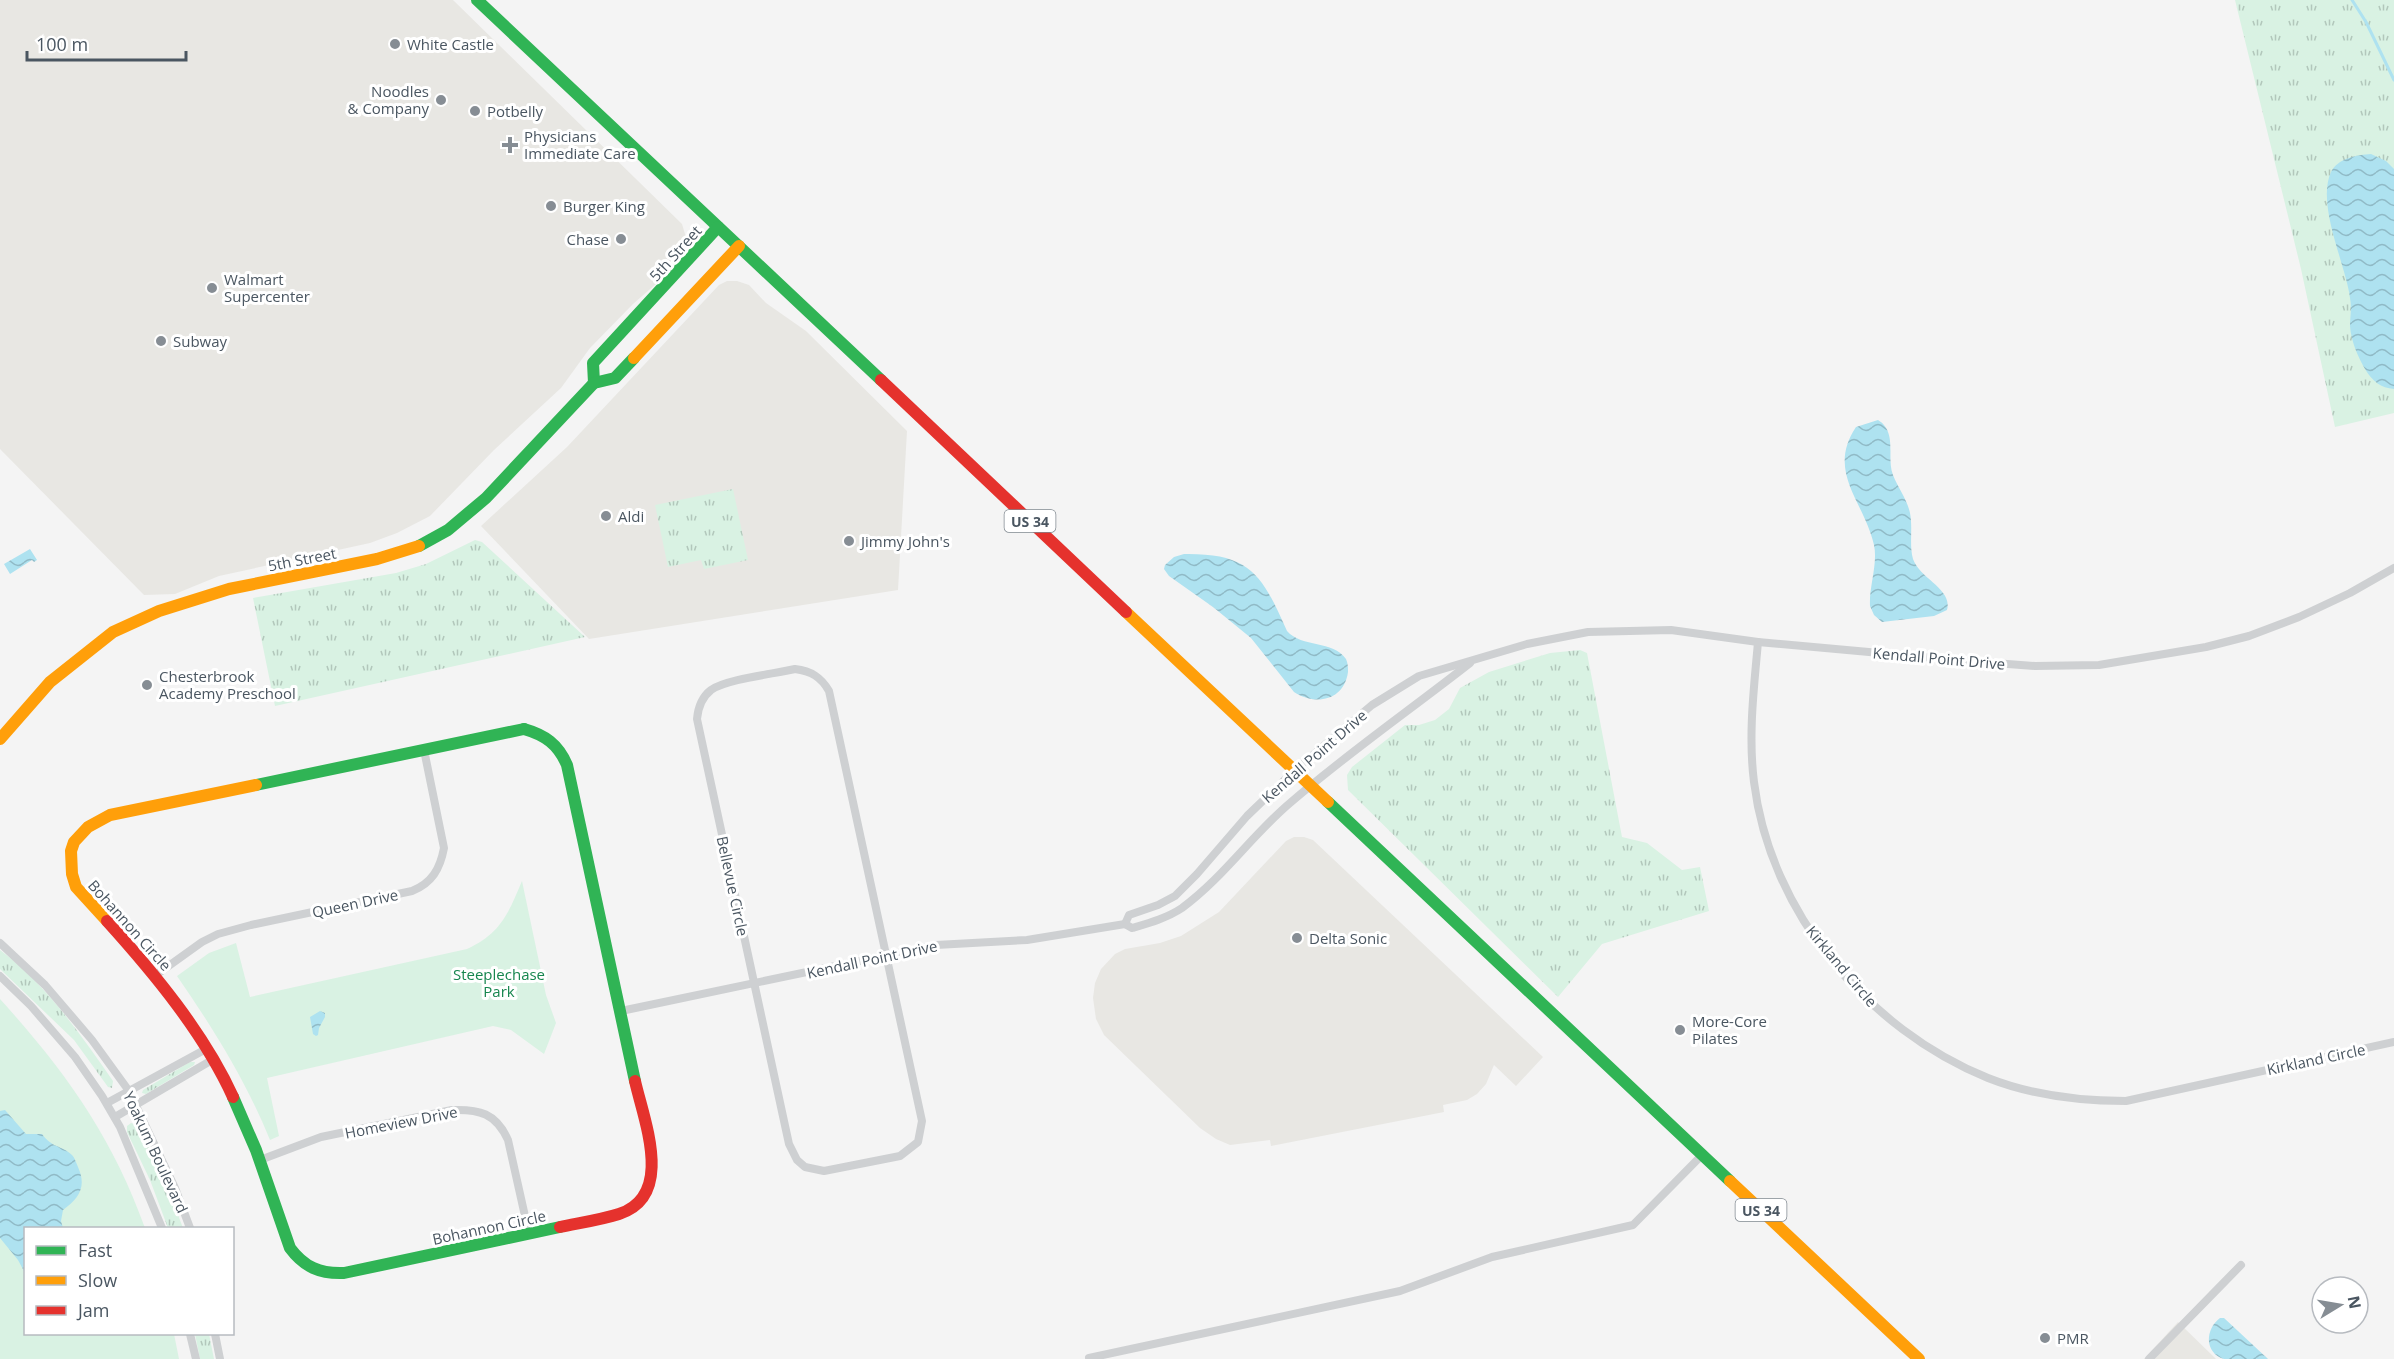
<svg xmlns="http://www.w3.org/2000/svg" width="2394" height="1359" font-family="'Open Sans',sans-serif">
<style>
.commercial{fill:#e8e7e3}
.grass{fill:url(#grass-tufts)}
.green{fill:#d9f2e3}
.water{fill:url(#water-waves)}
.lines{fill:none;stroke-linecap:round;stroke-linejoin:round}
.stream{stroke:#aee2f0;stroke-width:3}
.street{stroke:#ced0d2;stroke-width:8}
.fast{stroke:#30b455;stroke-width:12}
.slow{stroke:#ff9f0a;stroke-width:12}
.jam{stroke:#e5322d;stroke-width:12}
.poi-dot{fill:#868d94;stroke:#fff;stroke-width:2}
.labels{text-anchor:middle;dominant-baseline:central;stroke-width:6;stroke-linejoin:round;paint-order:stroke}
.shield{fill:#fff;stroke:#808990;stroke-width:1.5}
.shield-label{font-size:14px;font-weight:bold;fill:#4a5661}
.poi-label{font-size:15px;fill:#4a5661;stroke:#fff;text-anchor:start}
.street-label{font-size:15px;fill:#4a5661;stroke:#fff}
.park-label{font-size:15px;fill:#17864f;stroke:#fff}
</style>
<defs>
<pattern id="grass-tufts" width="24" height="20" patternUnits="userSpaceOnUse" patternTransform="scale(1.5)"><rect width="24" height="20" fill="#d9f2e3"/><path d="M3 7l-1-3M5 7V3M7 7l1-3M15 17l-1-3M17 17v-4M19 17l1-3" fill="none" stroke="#b2c7bb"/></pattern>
<pattern id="water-waves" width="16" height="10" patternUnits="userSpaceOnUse" patternTransform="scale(1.5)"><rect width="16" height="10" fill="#aee2f0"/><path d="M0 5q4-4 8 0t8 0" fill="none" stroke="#90bac6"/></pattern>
</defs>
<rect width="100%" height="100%" fill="#f4f4f4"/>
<!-- commercial -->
<g class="commercial">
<path d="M0,0h453l229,224 5,17 -3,12 -19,23 -32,28 -43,44 -29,40 -67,62 -64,66 -33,17 -27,10 -151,33 -44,18 -31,1 -144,-146z"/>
<path d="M727,281h10l12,4 17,18 40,28 101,100 -9,159 -309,49 -108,-113 86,-79 152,-162z"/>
<path d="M1294,837h10l9,3 230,217 -27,29 -22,-21 -8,19 -9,10 -10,6 -24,5 1,7 -173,34 -1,-6 -40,5 -14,-6 -16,-11 -96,-93 -8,-16 -3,-21 2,-15 6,-14 14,-15 10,-5 35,-6 21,-7 38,-24 67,-71z"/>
<path d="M2178,1322l38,37h-72z"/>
</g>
<!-- grass -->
<g class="grass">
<path d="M2235,0h159v413l-59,14 -34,-158z"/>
<path d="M733,489l15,71 -44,9 -3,-9 -33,7 -13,-62z"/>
<path d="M475,540l7,2 103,95 -310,69 -22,-108 143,-25 30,-9z"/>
<path d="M1580,650l7,3 35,184 25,6 35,27 18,-3 9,44 -107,33 -44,53 -210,-207 -1,-15 5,-8 53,-42h14l16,-5 14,-11 11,-21 29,-16 61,-19z"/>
<path d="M0,950c46,34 81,85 113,131l-1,7 -4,-1 -34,-47 -74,-71z"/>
<path d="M190,1062h5l-1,3 -48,29 -4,-1 1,-3z"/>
<path d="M131,1123l8,3 24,50 20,52h-15l-18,-48 -23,-48v-6z"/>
<path d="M195,1334h14l5,25h-14z"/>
</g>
<!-- green -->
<g class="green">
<path d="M522,881l24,114 10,28 -12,31 -33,-24 -18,-4 -226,52 12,58 -9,4c-24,-59 -57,-112 -93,-164l32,-23 27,-10 14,54 217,-48c34,-16 41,-35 55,-68z"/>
<path d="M0,999c65,72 112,137 145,229h-119v106h148l5,25h-179z"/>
</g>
<!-- water -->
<g class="water">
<path d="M2371,154l15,7 8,8v220c-13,-1 -22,-8 -29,-20 -7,-12 -14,-28 -15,-43 0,-9 2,-18 0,-28 -4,-33 -34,-93 -19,-126 7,-14 26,-17 40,-18z"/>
<path d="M1878,420c20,12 8,38 15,55 5,13 14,24 17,38 3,15 -1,32 3,46 7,20 40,30 34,51l-13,6 -52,6 -8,-7 -4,-9c-1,-20 8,-42 4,-61 -10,-44 -48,-73 -18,-118z"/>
<path d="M30,549l7,11 -3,2 -2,-2 -22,14 -6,-10z"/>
<path d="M1184,554c67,-1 78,21 103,77 15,17 46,9 59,28 2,4 2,9 2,13 -4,29 -33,34 -54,20l-43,-54 -38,-31 -44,-31 -5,-7 1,-4 9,-8z"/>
<path d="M320,1011l5,2v4l-6,11 -1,7 -2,1 -3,-2 -3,-17z"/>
<path d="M5,1110l21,24h16c10,14 19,11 30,21 3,3 4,8 6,12 9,20 1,31 -15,43l-2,11 2,7h-37l-1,45 -7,-13 -18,-22v-127z"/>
<path d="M2220,1318h4l44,41c-12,0 -34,0 -44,0 -20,-6 -19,-30 -4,-41z"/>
</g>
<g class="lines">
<!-- stream -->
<path class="stream" d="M2352,0l14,22 28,58"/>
<!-- street -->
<g class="street">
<path d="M1758,642c-4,46 -10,93 -4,140 16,130 113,247 234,296 43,17 91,23 138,23l268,-59"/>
<path d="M795,669c16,2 26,8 34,22l93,430 -4,21 -18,14 -76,15 -19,-4 -8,-7 -8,-16 -92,-425c1,-11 5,-22 14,-29 16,-11 63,-16 84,-21z"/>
<path d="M1125,924l4,-9 29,-10 17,-9 22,-22 50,-58 47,-45 78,-66 47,-29 108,-32 61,-12 83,-2 87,12 210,19 67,5 64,-1 107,-18 43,-11 50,-19 51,-24 44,-25"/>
<path d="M0,943l45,42 47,55 37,51 46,97 15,40"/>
<path d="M156,975l46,-33 16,-8 33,-9 161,-34c20,-8 28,-22 32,-43l-20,-98"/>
<path d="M0,976l31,30 44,51 27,39 18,31 42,101"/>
<path d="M621,1011l315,-66 91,-5 98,-16 7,4c17,-5 35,-10 50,-20 41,-30 70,-73 108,-105 58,-50 120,-93 180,-140"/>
<path d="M107,1103l99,-54"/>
<path d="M115,1117l97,-57"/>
<path d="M260,1160l61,-23 131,-27c27,-1 44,3 56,30l21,94"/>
<path d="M190,1334l6,25"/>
<path d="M215,1334l5,25"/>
<path d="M1089,1358l311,-67 92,-34 141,-32 69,-70"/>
<path d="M2149,1359l92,-94"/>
</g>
<!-- fast -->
<g class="fast">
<path d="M477,0l404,380"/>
<path d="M594,383l-1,-20 125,-136"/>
<path d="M419,546l29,-16 38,-32 108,-115 21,-5 19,-20"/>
<path d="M524,729c21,6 34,15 43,36l68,316"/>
<path d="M256,785l268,-56"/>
<path d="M1328,802l402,379"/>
<path d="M233,1097l23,53 34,98c14,19 30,26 54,25l216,-46"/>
</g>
<!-- slow -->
<g class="slow">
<path d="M634,358l105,-112"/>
<path d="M1126,612l202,190"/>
<path d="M0,739l50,-57 63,-50 46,-21 70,-22 148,-30 42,-13"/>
<path d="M107,921l-31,-34 -4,-13 -1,-23 3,-9 14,-15 22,-12 146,-30"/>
<path d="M1730,1181l189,178"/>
</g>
<!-- jam -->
<g class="jam">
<path d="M881,380l245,232"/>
<path d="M107,921c46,51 97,112 126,176"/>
<path d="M560,1227c19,-4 40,-7 59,-13 56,-18 25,-93 16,-133"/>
</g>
</g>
<!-- markers -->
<g class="poi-dot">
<circle cx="395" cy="44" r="6"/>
<circle cx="441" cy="100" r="6"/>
<circle cx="475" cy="111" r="6"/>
<path d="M507 136h6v6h6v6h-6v6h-6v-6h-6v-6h6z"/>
<circle cx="551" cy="206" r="6"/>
<circle cx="621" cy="239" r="6"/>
<circle cx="212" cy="288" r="6"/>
<circle cx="161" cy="341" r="6"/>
<circle cx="606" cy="516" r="6"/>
<circle cx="849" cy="541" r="6"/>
<circle cx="147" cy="685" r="6"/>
<circle cx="1297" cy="938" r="6"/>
<circle cx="1680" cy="1030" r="6"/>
<circle cx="2045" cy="1338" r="6"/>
</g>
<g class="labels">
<!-- shield labels -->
<g class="shield">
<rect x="1004.5" y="510" width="51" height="22" rx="4.5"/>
<rect x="1735.5" y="1199" width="51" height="22" rx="4.5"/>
</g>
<g class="shield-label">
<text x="1030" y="521">US 34</text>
<text x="1761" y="1210">US 34</text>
</g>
<!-- poi labels -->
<g class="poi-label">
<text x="407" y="44">White Castle</text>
<text x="429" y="91" text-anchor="end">Noodles<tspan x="429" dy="17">&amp; Company</tspan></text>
<text x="487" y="111">Potbelly</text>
<text x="524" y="136">Physicians<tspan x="524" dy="17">Immediate Care</tspan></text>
<text x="563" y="206">Burger King</text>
<text x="609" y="239" text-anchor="end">Chase</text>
<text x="224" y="279">Walmart<tspan x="224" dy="17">Supercenter</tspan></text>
<text x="173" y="341">Subway</text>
<text x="618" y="516">Aldi</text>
<text x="861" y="541">Jimmy John's</text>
<text x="159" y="676">Chesterbrook<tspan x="159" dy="17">Academy Preschool</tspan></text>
<text x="1309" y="938">Delta Sonic</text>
<text x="1692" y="1021">More-Core<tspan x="1692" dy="17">Pilates</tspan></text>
<text x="2057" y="1338">PMR</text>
</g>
<!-- street labels -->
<g class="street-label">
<text transform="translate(675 253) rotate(-48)">5th Street</text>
<text transform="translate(302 559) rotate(-11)">5th Street</text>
<text transform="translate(1939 658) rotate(5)">Kendall Point Drive</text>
<text transform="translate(1314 756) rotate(-41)">Kendall Point Drive</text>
<text transform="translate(733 886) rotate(78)">Bellevue Circle</text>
<text transform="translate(355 903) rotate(-12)">Queen Drive</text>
<text transform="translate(130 925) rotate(48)">Bohannon Circle</text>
<text transform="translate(872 959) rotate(-12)">Kendall Point Drive</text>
<text transform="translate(1842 966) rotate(50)">Kirkland Circle</text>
<text transform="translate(2316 1059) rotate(-12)">Kirkland Circle</text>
<text transform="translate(401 1122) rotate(-11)">Homeview Drive</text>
<text transform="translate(156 1152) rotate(65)">Yoakum Boulevard</text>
<text transform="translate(489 1227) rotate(-12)">Bohannon Circle</text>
</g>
<!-- park labels -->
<g class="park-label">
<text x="499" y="974">Steeplechase<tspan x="499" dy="17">Park</tspan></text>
</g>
</g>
<!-- legend -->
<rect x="24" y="1227" width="210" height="108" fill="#ffffff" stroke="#b7bbc0" stroke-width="1.5"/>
<rect x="36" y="1246" width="30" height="9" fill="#30b455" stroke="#b7bbc0" stroke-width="1.5"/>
<text x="78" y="1257" font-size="18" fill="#4a5661">Fast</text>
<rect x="36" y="1276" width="30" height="9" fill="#ff9f0a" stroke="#b7bbc0" stroke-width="1.5"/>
<text x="78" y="1287" font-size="18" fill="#4a5661">Slow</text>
<rect x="36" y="1306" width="30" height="9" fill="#e5322d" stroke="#b7bbc0" stroke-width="1.5"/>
<text x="78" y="1317" font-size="18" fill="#4a5661">Jam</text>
<!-- north arrow -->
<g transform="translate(2340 1305) rotate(79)"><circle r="28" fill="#ffffff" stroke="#b7bbc0" stroke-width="1.5"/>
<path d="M0-4.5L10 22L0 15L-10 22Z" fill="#868d94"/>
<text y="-9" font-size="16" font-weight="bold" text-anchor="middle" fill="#4a5661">N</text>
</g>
<!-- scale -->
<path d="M27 51v9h159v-9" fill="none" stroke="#4a5661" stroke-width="3"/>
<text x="36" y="51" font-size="18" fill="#4a5661" stroke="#ffffff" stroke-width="4.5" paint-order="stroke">100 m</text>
</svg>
